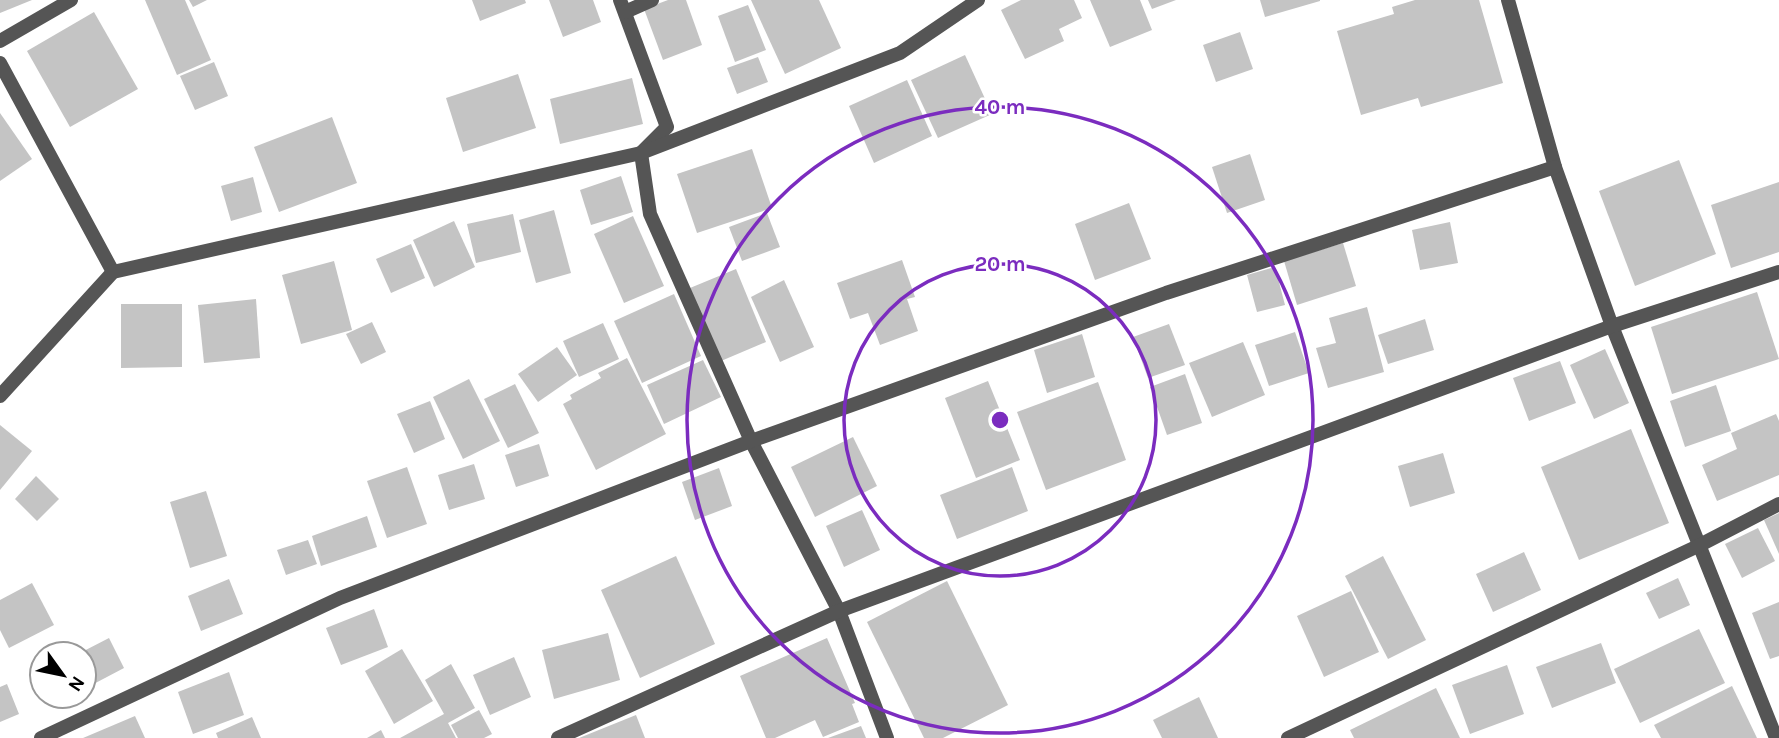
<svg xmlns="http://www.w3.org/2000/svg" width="1779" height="738" font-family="Karla,sans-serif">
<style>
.building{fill:#c4c4c4}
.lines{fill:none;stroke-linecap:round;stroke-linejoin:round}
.street{stroke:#555;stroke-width:14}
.ring{fill:none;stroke:#7b2cbf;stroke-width:3.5}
.centre{fill:#7b2cbf;stroke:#fff;stroke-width:3.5}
.ring-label{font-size:21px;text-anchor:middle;font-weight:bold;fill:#7b2cbf;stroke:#fff;stroke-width:5;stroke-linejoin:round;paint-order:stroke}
</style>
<rect width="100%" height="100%" fill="#fff"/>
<!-- building -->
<g class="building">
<path d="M0,0h32l-32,13z"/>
<path d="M145,0h40l26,60 -34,15z"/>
<path d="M189,0h18l-14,7z"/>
<path d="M472,0h53l1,3 -46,18z"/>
<path d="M549,0h44l8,22 -38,15z"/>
<path d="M668,0h18l16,45 -39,15 -19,-51z"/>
<path d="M751,0h68l22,48 -56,26z"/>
<path d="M1021,0h53l8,18 -23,11 5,12 -39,18 -24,-49z"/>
<path d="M1090,0h50l12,30 -42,17z"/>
<path d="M1148,0h28l-24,9z"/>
<path d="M1260,0h60v1l-55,16z"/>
<path d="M1415,0h64l24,83 -82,24 -3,-9 -57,17 -24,-84 57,-17 -2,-7z"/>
<path d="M748,5l18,45 -31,12 -17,-46z"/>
<path d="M94,12l44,77 -68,38 -43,-76z"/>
<path d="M1240,32l13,37 -37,13 -13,-37z"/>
<path d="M965,55l27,59 -54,24 -27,-58z"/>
<path d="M758,57l10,25 -31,12 -10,-26z"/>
<path d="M214,62l14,34 -33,14 -15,-34z"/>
<path d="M518,74l18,54 -73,24 -17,-54z"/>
<path d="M632,78l11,46 -83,20 -10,-45z"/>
<path d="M907,80l25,56 -58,27 -25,-57z"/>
<path d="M0,113l32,46 -32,22z"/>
<path d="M332,117l25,66 -78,29 -25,-65z"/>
<path d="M752,149l20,59 -75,25 -20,-59z"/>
<path d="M1250,154l15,46 -38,13 -15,-46z"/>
<path d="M1679,160l37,94 -81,32 -36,-95z"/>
<path d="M621,176l12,36 -42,13 -11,-35z"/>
<path d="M253,177l9,35 -31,9 -10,-35z"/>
<path d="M1779,182v70l-48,16 -20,-63z"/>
<path d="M1129,203l22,56 -56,21 -20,-56z"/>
<path d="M554,210l17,63 -35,10 -17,-63z"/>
<path d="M767,213l13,34 -38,14 -13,-34z"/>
<path d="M513,214l8,38 -45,11 -9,-39z"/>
<path d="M633,216l31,70 -40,17 -30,-69z"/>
<path d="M454,221l21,46 -41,20 -21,-47z"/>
<path d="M1450,222l8,41 -38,7 -8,-40z"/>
<path d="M1343,243l13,43 -59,19 -13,-44z"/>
<path d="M411,244l14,34 -34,15 -15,-34z"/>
<path d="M902,260l13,37 -8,2 11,32 -38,14 -12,-32 -18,6 -13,-36z"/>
<path d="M334,261l18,69 -51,14 -19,-69z"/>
<path d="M1275,267l10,38 -28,7 -10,-37z"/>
<path d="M736,269l30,73 -45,19 -31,-73z"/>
<path d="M784,280l30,67 -34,15 -29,-65z"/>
<path d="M1757,292l22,67 -107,35 -21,-67z"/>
<path d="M674,294l27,62 -59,27 -28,-62z"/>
<path d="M256,299l4,59 -56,5 -6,-58z"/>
<path d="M121,304h61v63l-61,1z"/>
<path d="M1367,307l17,65 -56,16 -12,-40 20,-5 -7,-25z"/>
<path d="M1425,319l9,31 -46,14 -10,-29z"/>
<path d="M372,322l14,30 -25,12 -15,-30z"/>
<path d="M603,323l16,36 -40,18 -16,-36z"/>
<path d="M1169,324l16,41 -37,13 -15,-41z"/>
<path d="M1295,332l14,41 -40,13 -14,-41z"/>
<path d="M1082,334l13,43 -48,16 -13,-43z"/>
<path d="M1243,342l22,53 -53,22 -23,-54z"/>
<path d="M557,347l20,28 -39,27 -20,-28z"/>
<path d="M1605,349l24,54 -35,16 -24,-54z"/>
<path d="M627,358l39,76 -70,36 -33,-66 9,-5 -2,-4 31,-17 -3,-5z"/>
<path d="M703,360l18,37 -57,27 -17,-39z"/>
<path d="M1560,361l16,42 -47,18 -16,-43z"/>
<path d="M1185,374l17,49 -35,12 -17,-48z"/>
<path d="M469,379l31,62 -37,18 -30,-62z"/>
<path d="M988,381l32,79 -44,18 -31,-80z"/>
<path d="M1098,382l28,78 -80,30 -29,-78z"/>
<path d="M515,384l24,49 -31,15 -24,-49z"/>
<path d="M1716,385l15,46 -46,16 -15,-46z"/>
<path d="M430,401l15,38 -31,14 -17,-39z"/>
<path d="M1776,414l3,7v54l-62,26 -15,-36 35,-16 -6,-16z"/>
<path d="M0,425l32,26 -32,39z"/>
<path d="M1631,429l38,94 -90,37 -38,-93z"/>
<path d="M853,437l24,49 -62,31 -24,-50z"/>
<path d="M539,444l10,32 -33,11 -11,-32z"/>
<path d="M1443,453l12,40 -45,14 -12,-41z"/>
<path d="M474,464l11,35 -36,11 -11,-35z"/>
<path d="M407,467l20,57 -40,14 -20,-57z"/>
<path d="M1012,467l16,44 -71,28 -17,-44z"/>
<path d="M719,468l13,38 -37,14 -13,-38z"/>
<path d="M36,476l23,23 -22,22 -22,-22z"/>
<path d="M206,491l21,65 -37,12 -20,-66z"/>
<path d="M862,510l18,40 -36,17 -18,-41z"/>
<path d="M1779,513v41l-15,-34z"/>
<path d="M367,516l10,31 -56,19 -9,-30z"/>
<path d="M1758,528l17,33 -33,17 -17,-34z"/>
<path d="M308,540l9,24 -31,11 -9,-25z"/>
<path d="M1524,552l17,38 -48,22 -17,-38z"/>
<path d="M676,556l39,88 -75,34 -39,-88z"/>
<path d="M1383,556l43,84 -38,19 -43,-83z"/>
<path d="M1678,578l12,27 -31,14 -13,-26z"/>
<path d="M229,579l14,35 -42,17 -13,-35z"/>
<path d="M947,581l61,124 -65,33h-19l-57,-116z"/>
<path d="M32,583l22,42 -45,23 -9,-18v-30z"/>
<path d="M1351,591l28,61 -55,25 -27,-61z"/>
<path d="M1779,602v54l-9,3 -18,-46z"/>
<path d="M374,609l14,38 -47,18 -15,-37z"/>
<path d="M1699,629l26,54 -85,40 -26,-54z"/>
<path d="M608,633l12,47 -66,19 -12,-49z"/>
<path d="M109,638l15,30 -38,20 -2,-5v-29h-6z"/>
<path d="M827,638l28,65 -3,1 7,18 -36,15 -8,-17 -40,18h-9l-26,-62z"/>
<path d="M1601,643l15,40 -64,25 -16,-41z"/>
<path d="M402,649l31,52 -39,23 -29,-53z"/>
<path d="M514,657l17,40 -41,18 -17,-40z"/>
<path d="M451,664l24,44 -27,15 8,15h-56l44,-24 -19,-34z"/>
<path d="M1507,665l17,49 -54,20 -18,-49z"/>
<path d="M229,672l15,43 -51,19 -15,-42z"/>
<path d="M7,684l12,30 -19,8v-35z"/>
<path d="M1732,686l25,52h-96l-7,-13z"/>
<path d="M1436,688l24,50h-106l-4,-8z"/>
<path d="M46,696h21l-18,7z"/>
<path d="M1199,697l19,41h-56l-9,-18z"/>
<path d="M479,710l13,24 -8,4h-26l-7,-13z"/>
<path d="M636,715l9,23h-66z"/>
<path d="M135,716l10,22h-62z"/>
<path d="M252,717l9,21h-43l-2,-5z"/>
<path d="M861,726l5,12h-38z"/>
<path d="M381,730l4,8h-18z"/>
</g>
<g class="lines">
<!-- street -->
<g class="street">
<path d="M620,0l47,127 -26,26 9,61 101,227 88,170 48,127"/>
<path d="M1508,0l47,167 57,159 164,412"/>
<path d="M625,12l27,-12"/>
<path d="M0,41l71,-41"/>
<path d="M0,63l113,209"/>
<path d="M0,396l113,-124 528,-119 259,-100 78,-53"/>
<path d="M41,738l299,-140 411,-157 415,-148 389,-126"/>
<path d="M558,738l281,-127 773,-285 167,-54"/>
<path d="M1288,738l410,-192 81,-42"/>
</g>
</g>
<!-- distance rings -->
<g class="ring">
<circle cx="1000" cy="420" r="156"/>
<circle cx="1000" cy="420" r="313"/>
</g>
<circle cx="1000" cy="420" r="10" class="centre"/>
<g class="ring-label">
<text x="1000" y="114">40 m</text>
<text x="1000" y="271">20 m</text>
</g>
<!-- north arrow -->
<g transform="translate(63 675) rotate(123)"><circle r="33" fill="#ffffff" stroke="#999999" stroke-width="2"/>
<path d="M0-5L12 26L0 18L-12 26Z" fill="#000000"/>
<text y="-10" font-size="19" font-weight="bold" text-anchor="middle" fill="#000000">N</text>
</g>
</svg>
